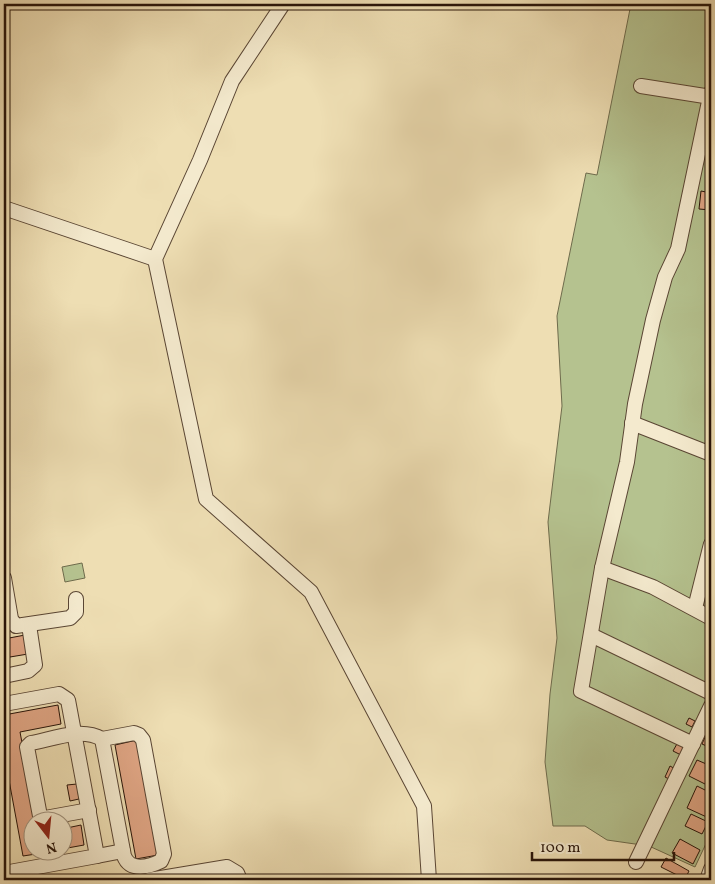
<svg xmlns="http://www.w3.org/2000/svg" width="715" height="884" font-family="Vollkorn,serif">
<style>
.green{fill:#b5c28f;stroke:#6e6b4c}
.building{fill:#e0a685;stroke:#281409}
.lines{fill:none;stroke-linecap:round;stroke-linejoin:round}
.minor-casing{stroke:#5a4634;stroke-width:16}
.minor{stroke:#f4eace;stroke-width:14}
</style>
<rect width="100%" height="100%" fill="#eedeb3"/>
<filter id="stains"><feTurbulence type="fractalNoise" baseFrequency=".004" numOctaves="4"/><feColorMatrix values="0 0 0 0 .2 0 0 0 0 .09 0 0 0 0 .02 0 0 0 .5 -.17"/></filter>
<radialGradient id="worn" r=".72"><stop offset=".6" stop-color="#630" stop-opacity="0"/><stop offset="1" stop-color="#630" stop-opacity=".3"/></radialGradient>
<!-- green -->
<g class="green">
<path d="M631,4h80v829l-16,34 -46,-21 -42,-6 -22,-14h-32l-8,-64 5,-68 7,-56 -9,-116 14,-116 -5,-90 29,-143 11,2z"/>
<path d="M82,563l3,15 -20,4 -3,-15z"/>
</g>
<!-- building -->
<g class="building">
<path d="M701,191l10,2v17l-12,-1z"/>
<path d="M25,635l3,19 -24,4v-19z"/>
<path d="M58,705l3,19 -41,8 17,90h-5v30h17l-26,4 -19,-103v-38z"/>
<path d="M689,718l6,3 -3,6 -6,-3z"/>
<path d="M706,735l5,2v11l-9,-4z"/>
<path d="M137,740l21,115 -22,4 -21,-114z"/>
<path d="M678,742l10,4 -5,10 -10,-5z"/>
<path d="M697,760l14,6v21l-22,-11z"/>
<path d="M670,766l7,4 -6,10 -6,-3z"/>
<path d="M77,784l2,15 -9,2 -3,-16z"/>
<path d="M697,786l14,7v26l-24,-11z"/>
<path d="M691,814l17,8 -6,12 -17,-8z"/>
<path d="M81,825l3,20 -22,4v-20z"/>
<path d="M680,839l20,11 -7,14 -21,-11z"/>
<path d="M666,858l23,13 -4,8 -24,-12z"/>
</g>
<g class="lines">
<defs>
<g id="minor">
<path d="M283,4l-51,77 -32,79 -45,99 51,240 105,93 113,214 5,74"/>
<path d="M641,86l70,11"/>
<path d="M4,208l151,51"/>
<path d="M632,423l79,31"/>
<path d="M602,568l51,19 58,31"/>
<path d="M4,578l7,41 5,7 54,-8 6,-6v-13"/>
<path d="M695,608l16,-64"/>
<path d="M591,635l120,58"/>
<path d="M4,676l24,-5 7,-6 -6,-40"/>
<path d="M4,704l55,-10 9,6 29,156 -93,17"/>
<path d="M134,733l5,2 4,5 21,114 -3,7c-12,6 -31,11 -37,-5l-22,-117z"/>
<path d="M693,744l-112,-53 21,-123 25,-106 8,-58 18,-84 12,-43 13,-28 33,-157"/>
<path d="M89,810l-44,8 -5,-2 -13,-69 4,-4c22,-4 50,-16 71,-4"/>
<path d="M97,856l26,-5"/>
<path d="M636,862l75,-156"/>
<path d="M149,880l78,-13 10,6 3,7"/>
<path d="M707,880l4,-11"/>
</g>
</defs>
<!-- minor casing -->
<use href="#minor" class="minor-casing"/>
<!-- minor -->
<use href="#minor" class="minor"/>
</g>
<!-- margin -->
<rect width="715" height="884" fill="none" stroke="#eedeb3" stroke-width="20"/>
<rect x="5" y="5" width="705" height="874" fill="none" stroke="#281409" stroke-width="2.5"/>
<rect x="10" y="10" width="695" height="864" fill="none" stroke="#281409"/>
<!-- north arrow -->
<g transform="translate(48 836) rotate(164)"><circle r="24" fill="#f4eace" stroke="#a2947f"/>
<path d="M0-4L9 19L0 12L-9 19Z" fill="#8f2418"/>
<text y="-8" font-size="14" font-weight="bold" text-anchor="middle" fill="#281409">N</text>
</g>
<!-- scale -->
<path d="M532 852v8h142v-8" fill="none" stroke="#281409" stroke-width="2.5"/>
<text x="540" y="852" font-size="15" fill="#281409" stroke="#f4eace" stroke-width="4" paint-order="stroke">100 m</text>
<rect width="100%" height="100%" filter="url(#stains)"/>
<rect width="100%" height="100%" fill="url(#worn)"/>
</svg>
